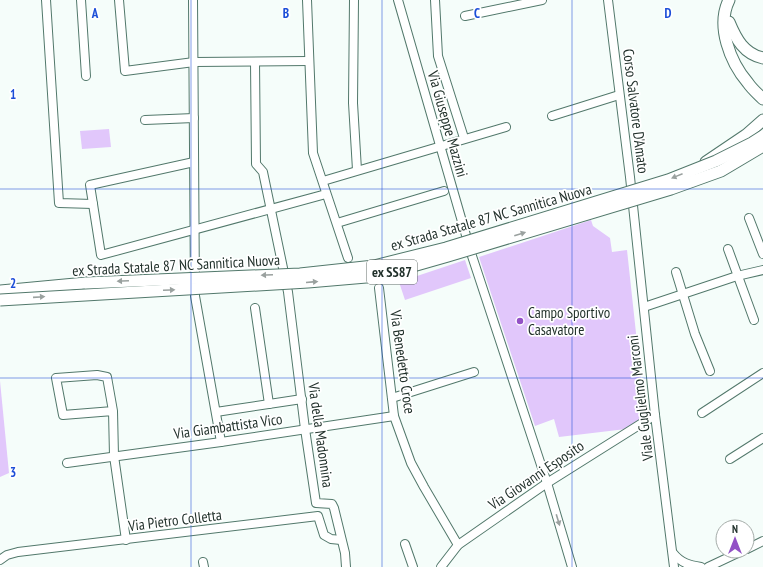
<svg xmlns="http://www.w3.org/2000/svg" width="763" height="567" font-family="'PT Sans Narrow',sans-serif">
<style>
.green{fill:#e1c7fb}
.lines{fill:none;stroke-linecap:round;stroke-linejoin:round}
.minor-casing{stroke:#52786b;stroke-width:10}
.highway-casing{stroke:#52786b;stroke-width:13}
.minor{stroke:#fff;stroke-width:8}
.highway{stroke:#fff;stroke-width:11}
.highway-bridge-casing{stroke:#52786b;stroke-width:13;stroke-linecap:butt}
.highway-bridge{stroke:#fff;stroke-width:11}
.oneway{fill:#9aa19f}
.grid{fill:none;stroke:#1d4ed8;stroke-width:1;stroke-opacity:0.55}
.poi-dot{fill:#9351c6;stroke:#fff;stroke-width:1.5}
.labels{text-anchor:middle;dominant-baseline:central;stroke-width:3.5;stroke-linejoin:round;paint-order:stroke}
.shield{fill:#fff;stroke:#626d69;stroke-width:1}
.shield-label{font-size:14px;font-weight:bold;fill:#1f2f29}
.street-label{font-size:15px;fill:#1f2f29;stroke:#fff}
.poi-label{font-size:15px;fill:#1f2f29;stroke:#fff;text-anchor:start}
.grid-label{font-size:13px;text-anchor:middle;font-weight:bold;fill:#1d4ed8;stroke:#fff;stroke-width:3.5;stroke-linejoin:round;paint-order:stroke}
</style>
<rect width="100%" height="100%" fill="#f5fdfa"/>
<!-- green -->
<g class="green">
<path d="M109,129l2,18 -29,2 -2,-18z"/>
<path d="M591,220l2,6 17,12 2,14 15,-2 18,166 -19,13 -67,8 -5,-18 -19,7 -56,-169z"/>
<path d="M465,260l6,18 -66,22 -6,-18z"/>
<path d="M0,381l9,92 -9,4z"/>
</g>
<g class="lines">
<defs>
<g id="minor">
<path d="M46,0l13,203 34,1"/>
<path d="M81,0l5,76"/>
<path d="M119,0l6,71 69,-9 115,-1"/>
<path d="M193,0l2,296 26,146"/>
<path d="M307,0l6,153 35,105"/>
<path d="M354,0l-1,103 4,67"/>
<path d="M398,0l74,256 75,227 25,84"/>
<path d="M435,0l3,56 26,82"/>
<path d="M608,0l22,177 25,238 19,152"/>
<path d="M465,16l77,-16"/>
<path d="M255,62l1,102 7,8 25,120 17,137 11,74 16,1 2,4 11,45 1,14"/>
<path d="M552,116l67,-21"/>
<path d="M145,120l49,-2"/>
<path d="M194,162l-104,23 11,70 225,-61"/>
<path d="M323,181l183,-54"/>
<path d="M749,218l14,36"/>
<path d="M337,223l107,-32"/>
<path d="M728,249l26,71"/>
<path d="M676,272l19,62 15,37"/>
<path d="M379,288l15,128 17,47 13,24 34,58"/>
<path d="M644,307l93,-31 26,-6"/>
<path d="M255,308l14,96"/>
<path d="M392,398l82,-26"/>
<path d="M113,411l-50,4 -7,-37 41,-3 10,2 6,34 1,45 12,84"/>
<path d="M216,412l86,-13"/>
<path d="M702,413l61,-40"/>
<path d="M730,459l33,-21"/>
<path d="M67,463l154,-21 173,-26"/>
<path d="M405,544l8,23"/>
<path d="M747,549l16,-8"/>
<path d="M673,553c8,10 16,12 28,14"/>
<path d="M0,560l7,-5 11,-3 300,-36 6,19 7,4 10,1"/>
<path d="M203,562l1,5"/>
<path d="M441,567l17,-22 89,-62 108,-68"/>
<path d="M708,567l34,-16"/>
</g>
<g id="highway">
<path d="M729,0c-13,26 1,62 19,83 4,6 10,11 15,16"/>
<path d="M729,22c7,17 15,32 34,36"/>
<path d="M706,162l40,-27 17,-15"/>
<path d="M0,291l86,-8"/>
</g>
</defs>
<!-- minor casing -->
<use href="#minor" class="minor-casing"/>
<!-- highway casing -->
<use href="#highway" class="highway-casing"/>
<!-- minor -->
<use href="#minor" class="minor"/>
<!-- highway -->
<use href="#highway" class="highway"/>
<defs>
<g id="highway-bridge">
<path d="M86,283l214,-9 74,-8 72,-18 222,-68 48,-19 36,-18 11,-7"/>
<path d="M0,300l308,-18 70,-6 70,-20 223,-67 50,-18 42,-25"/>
</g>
</defs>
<!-- highway-bridge casing -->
<use href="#highway-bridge" class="highway-bridge-casing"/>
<!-- highway-bridge -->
<use href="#highway-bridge" class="highway-bridge"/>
</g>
<!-- one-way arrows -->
<defs><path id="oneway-solid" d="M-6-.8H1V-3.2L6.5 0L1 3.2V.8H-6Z"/></defs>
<g class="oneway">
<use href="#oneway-solid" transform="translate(677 176) rotate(158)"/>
<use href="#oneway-solid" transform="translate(520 234) rotate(-17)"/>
<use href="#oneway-solid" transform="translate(267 275) rotate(178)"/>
<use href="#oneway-solid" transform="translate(123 281) rotate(178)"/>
<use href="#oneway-solid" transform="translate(312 282) rotate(-5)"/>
<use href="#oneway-solid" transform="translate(169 290) rotate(-3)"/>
<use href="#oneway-solid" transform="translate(39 297) rotate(-4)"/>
<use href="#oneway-solid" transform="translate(558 520) rotate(73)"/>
</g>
<!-- grid -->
<path class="grid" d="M191,0v567M382,0v567M572,0v567M0,189h763M0,378h763"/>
<!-- markers -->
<circle class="poi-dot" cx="520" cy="321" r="4"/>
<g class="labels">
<!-- shield labels -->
<rect class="shield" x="367" y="260" width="50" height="24" rx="3"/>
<g class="shield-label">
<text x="392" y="272">ex SS87</text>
</g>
<!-- street labels -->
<g class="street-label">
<text transform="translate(636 111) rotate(83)">Corso Salvatore D'Amato</text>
<text transform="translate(448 124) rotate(74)">Via Giuseppe Mazzini</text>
<text transform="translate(491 217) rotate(-16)">ex Strada Statale 87 NC Sannitica Nuova</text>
<text transform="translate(176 265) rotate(-3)">ex Strada Statale 87 NC Sannitica Nuova</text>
<text transform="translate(403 362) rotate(82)">Via Benedetto Croce</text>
<text transform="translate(640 398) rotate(-97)">Viale Guglielmo Marconi</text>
<text transform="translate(228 426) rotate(-8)">Via Giambattista Vico</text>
<text transform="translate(321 435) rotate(82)">Via della Madonnina</text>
<text transform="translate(536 475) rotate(-34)">Via Giovanni Esposito</text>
<text transform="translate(175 520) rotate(-7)">Via Pietro Colletta</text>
</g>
<!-- poi labels -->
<g class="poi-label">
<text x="528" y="312">Campo Sportivo<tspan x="528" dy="17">Casavatore</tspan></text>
</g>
</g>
<g class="grid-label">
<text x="95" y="18">A</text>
<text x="286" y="18">B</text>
<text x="477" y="18">C</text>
<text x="668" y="18">D</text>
<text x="13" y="99">1</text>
<text x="13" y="288">2</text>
<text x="13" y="477">3</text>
</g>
<!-- north arrow -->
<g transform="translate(735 539)"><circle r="19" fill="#ffffff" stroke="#a5aca9"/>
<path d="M0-3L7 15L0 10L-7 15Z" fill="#9351c6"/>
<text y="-6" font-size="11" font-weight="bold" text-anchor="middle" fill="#1f2f29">N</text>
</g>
</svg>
